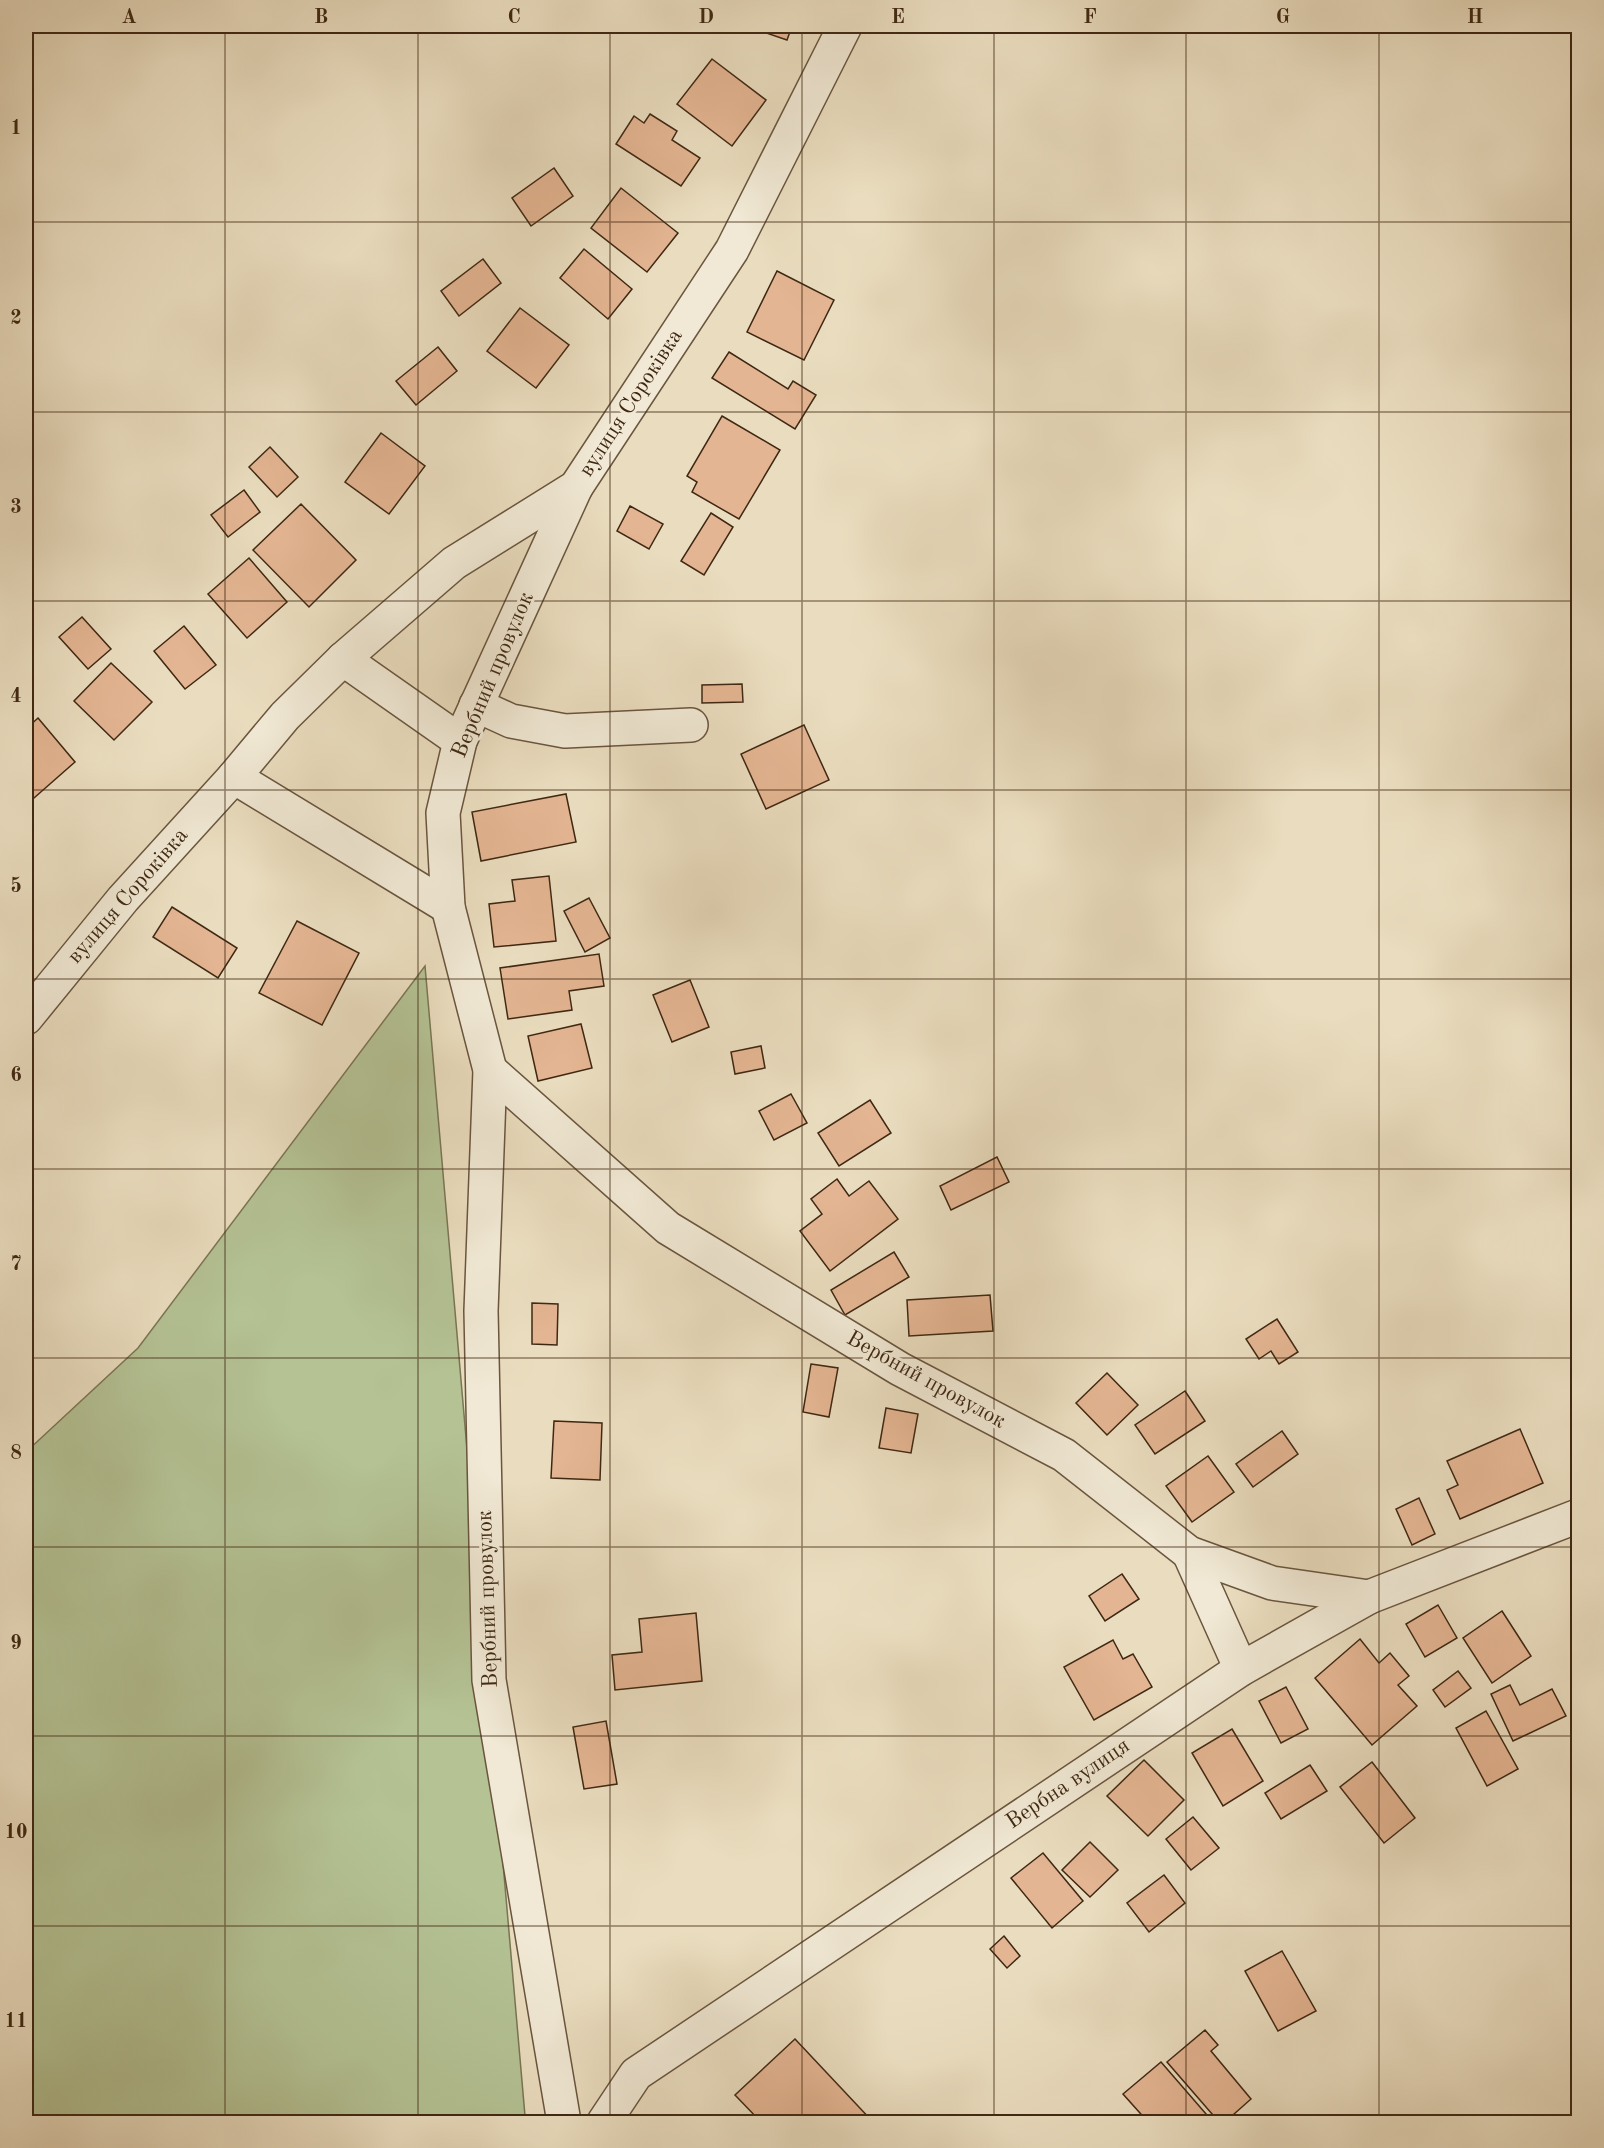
<svg xmlns="http://www.w3.org/2000/svg" width="1604" height="2148" font-family="'Old Standard TT',serif">
<style>
.green{fill:#b4c294;stroke:#7a7554;stroke-width:1.5}
.building{fill:#e4b592;stroke:#3f2813;stroke-width:1.5}
.lines{fill:none;stroke-linecap:round;stroke-linejoin:round}
.street-casing{stroke:#6a553e;stroke-width:36}
.street{stroke:#f1e9d5;stroke-width:33}
.grid{fill:none;stroke:#3f2813;stroke-width:1.5;stroke-opacity:0.55}
.labels{text-anchor:middle;dominant-baseline:central;stroke-width:6;stroke-linejoin:round;paint-order:stroke}
.street-label{font-size:22px;fill:#3f2813;stroke:#f1e9d5}
.neatline{fill:none;stroke:#3f2813;stroke-width:2}
.grid-label{font-size:20px;text-anchor:middle;font-weight:bold;fill:#3f2813}
</style>
<rect width="100%" height="100%" fill="#eaddbf"/>
<filter id="stains"><feTurbulence type="fractalNoise" baseFrequency=".00333" numOctaves="4"/><feColorMatrix values="0 0 0 0 .2 0 0 0 0 .09 0 0 0 0 .02 0 0 0 .5 -.17"/></filter>
<radialGradient id="worn" r=".72"><stop offset=".6" stop-color="#630" stop-opacity="0"/><stop offset="1" stop-color="#630" stop-opacity=".3"/></radialGradient>
<!-- green -->
<path class="green" d="M425,966l100,1150 -7,6h-492v-670l112,-104z"/>
<!-- building -->
<g class="building">
<path d="M746,26h46l-5,14z"/>
<path d="M712,59l54,41 -34,46 -55,-42z"/>
<path d="M650,114l27,17 -5,9 28,18 -19,28 -65,-42 18,-28 10,7z"/>
<path d="M554,168l19,28 -42,30 -19,-28z"/>
<path d="M621,188l57,45 -31,39 -56,-44z"/>
<path d="M584,249l48,40 -24,30 -48,-41z"/>
<path d="M483,259l18,24 -42,33 -18,-25z"/>
<path d="M777,271l57,29 -30,60 -57,-28z"/>
<path d="M520,308l49,37 -33,43 -49,-37z"/>
<path d="M438,347l19,24 -41,34 -20,-24z"/>
<path d="M729,352l59,37 5,-8 23,14 -21,34 -83,-51z"/>
<path d="M722,416l58,34 -41,69 -47,-27 5,-10 -10,-6z"/>
<path d="M381,433l44,33 -36,48 -44,-32z"/>
<path d="M270,447l28,30 -21,20 -28,-30z"/>
<path d="M244,490l16,22 -32,25 -17,-22z"/>
<path d="M301,504l55,56 -47,47 -56,-57z"/>
<path d="M630,506l33,18 -14,25 -32,-18z"/>
<path d="M711,513l22,14 -29,48 -23,-14z"/>
<path d="M249,558l38,44 -40,36 -39,-44z"/>
<path d="M82,617l29,32 -23,20 -29,-32z"/>
<path d="M184,626l32,39 -31,24 -31,-38z"/>
<path d="M111,663l41,39 -38,38 -40,-39z"/>
<path d="M742,684l1,18 -41,1v-18z"/>
<path d="M38,718l37,44 -41,36 -8,-10v-59z"/>
<path d="M804,725l25,55 -63,29 -25,-55z"/>
<path d="M566,794l10,48 -95,19 -9,-49z"/>
<path d="M549,876l7,65 -62,6 -5,-43 26,-3 -3,-21z"/>
<path d="M589,898l21,40 -25,14 -21,-41z"/>
<path d="M172,907l65,41 -19,30 -65,-41z"/>
<path d="M297,921l62,32 -37,72 -63,-32z"/>
<path d="M599,954l5,32 -35,5 3,19 -64,9 -8,-51z"/>
<path d="M690,980l19,47 -37,15 -19,-47z"/>
<path d="M581,1024l11,44 -54,13 -10,-45z"/>
<path d="M761,1046l4,22 -30,6 -4,-22z"/>
<path d="M791,1094l16,29 -33,17 -15,-29z"/>
<path d="M870,1100l21,33 -52,33 -21,-33z"/>
<path d="M997,1157l12,25 -58,28 -11,-24z"/>
<path d="M837,1179l12,17 20,-15 29,38 -68,52 -30,-40 22,-17 -11,-15z"/>
<path d="M894,1252l15,25 -64,38 -14,-25z"/>
<path d="M990,1295l3,36 -84,5 -2,-36z"/>
<path d="M532,1303l26,1 -1,41 -25,-1z"/>
<path d="M1277,1319l21,33 -19,12 -8,-13 -12,8 -13,-20z"/>
<path d="M811,1364l27,4 -9,49 -26,-5z"/>
<path d="M1107,1373l31,32 -31,30 -31,-32z"/>
<path d="M1185,1391l20,30 -50,33 -20,-29z"/>
<path d="M886,1408l32,6 -7,39 -32,-5z"/>
<path d="M554,1421l48,2 -2,57 -49,-2z"/>
<path d="M1520,1429l23,54 -83,36 -13,-29 11,-5 -11,-24z"/>
<path d="M1282,1431l16,23 -45,33 -17,-23z"/>
<path d="M1208,1456l26,36 -42,30 -26,-36z"/>
<path d="M1419,1498l16,36 -23,11 -16,-36z"/>
<path d="M1122,1574l17,25 -34,22 -16,-25z"/>
<path d="M1438,1605l19,33 -32,19 -19,-33z"/>
<path d="M1502,1611l29,45 -39,27 -29,-45z"/>
<path d="M696,1613l6,68 -87,9 -3,-35 30,-3 -3,-33z"/>
<path d="M1360,1639l19,24 11,-10 19,23 -11,9 19,21 -45,39 -57,-67z"/>
<path d="M1113,1640l10,19 10,-5 19,33 -58,33 -30,-53z"/>
<path d="M1458,1671l13,17 -26,19 -12,-17z"/>
<path d="M1510,1685l10,20 32,-16 14,27 -53,25 -22,-47z"/>
<path d="M1286,1687l22,42 -27,14 -22,-42z"/>
<path d="M1486,1711l32,58 -31,17 -31,-58z"/>
<path d="M606,1721l11,63 -33,5 -11,-62z"/>
<path d="M1232,1729l31,52 -40,25 -31,-53z"/>
<path d="M1144,1760l40,40 -36,36 -41,-40z"/>
<path d="M1372,1762l43,56 -31,25 -44,-56z"/>
<path d="M1310,1765l17,26 -46,28 -16,-26z"/>
<path d="M1193,1817l26,31 -28,22 -25,-31z"/>
<path d="M1090,1842l28,28 -28,27 -28,-27z"/>
<path d="M1043,1853l40,48 -31,27 -41,-50z"/>
<path d="M1164,1875l21,28 -36,29 -22,-29z"/>
<path d="M1004,1936l16,20 -13,12 -17,-19z"/>
<path d="M1282,1951l34,60 -38,20 -33,-60z"/>
<path d="M1205,2030l13,15 -7,6 40,48 -26,23h-6l-52,-60z"/>
<path d="M795,2039l78,83h-112l-26,-27z"/>
<path d="M1161,2062l52,60h-65l-25,-28z"/>
</g>
<g class="lines">
<defs>
<g id="street">
<path d="M343,659l117,82"/>
<path d="M476,705l35,16 54,10 126,-6"/>
<path d="M234,777l214,130"/>
<path d="M26,1018l97,-119 111,-122 51,-61 58,-57 111,-96 122,-76 156,-237 113,-224"/>
<path d="M490,1070l178,158 232,141 164,86 125,98 83,30 97,14"/>
<path d="M1189,1553l52,116"/>
<path d="M564,2122l-75,-442 -8,-369 9,-241 -42,-163 -5,-94 17,-72 116,-254"/>
<path d="M604,2122l32,-48 605,-405 128,-72 209,-81"/>
</g>
</defs>
<!-- street casing -->
<use href="#street" class="street-casing"/>
<!-- street -->
<use href="#street" class="street"/>
</g>
<!-- grid -->
<path class="grid" d="M225,26v2096M418,26v2096M610,26v2096M802,26v2096M994,26v2096M1186,26v2096M1379,26v2096M26,222h1552M26,412h1552M26,601h1552M26,790h1552M26,979h1552M26,1169h1552M26,1358h1552M26,1547h1552M26,1736h1552M26,1926h1552"/>
<g class="labels">
<!-- street labels -->
<g class="street-label">
<text transform="translate(631 403) rotate(-57)">вулиця Сороківка</text>
<text transform="translate(493 675) rotate(-67)">Вербний провулок</text>
<text transform="translate(128 896) rotate(-49)">вулиця Сороківка</text>
<text transform="translate(926 1380) rotate(29)">Вербний провулок</text>
<text transform="translate(488 1599) rotate(-92)">Вербний провулок</text>
<text transform="translate(1068 1784) rotate(-34)">Вербна вулиця</text>
</g>
</g>
<!-- margin -->
<rect width="1604" height="2148" fill="none" stroke="#eaddbf" stroke-width="66"/>
<rect x="33" y="33" width="1538" height="2082" class="neatline"/>
<g class="grid-label">
<text x="129" y="23">A</text>
<text x="321" y="23">B</text>
<text x="514" y="23">C</text>
<text x="706" y="23">D</text>
<text x="898" y="23">E</text>
<text x="1090" y="23">F</text>
<text x="1283" y="23">G</text>
<text x="1475" y="23">H</text>
<text x="16" y="134">1</text>
<text x="16" y="324">2</text>
<text x="16" y="513">3</text>
<text x="16" y="702">4</text>
<text x="16" y="892">5</text>
<text x="16" y="1081">6</text>
<text x="16" y="1270">7</text>
<text x="16" y="1459">8</text>
<text x="16" y="1649">9</text>
<text x="16" y="1838">10</text>
<text x="16" y="2027">11</text>
</g>
<rect width="100%" height="100%" filter="url(#stains)"/>
<rect width="100%" height="100%" fill="url(#worn)"/>
</svg>
